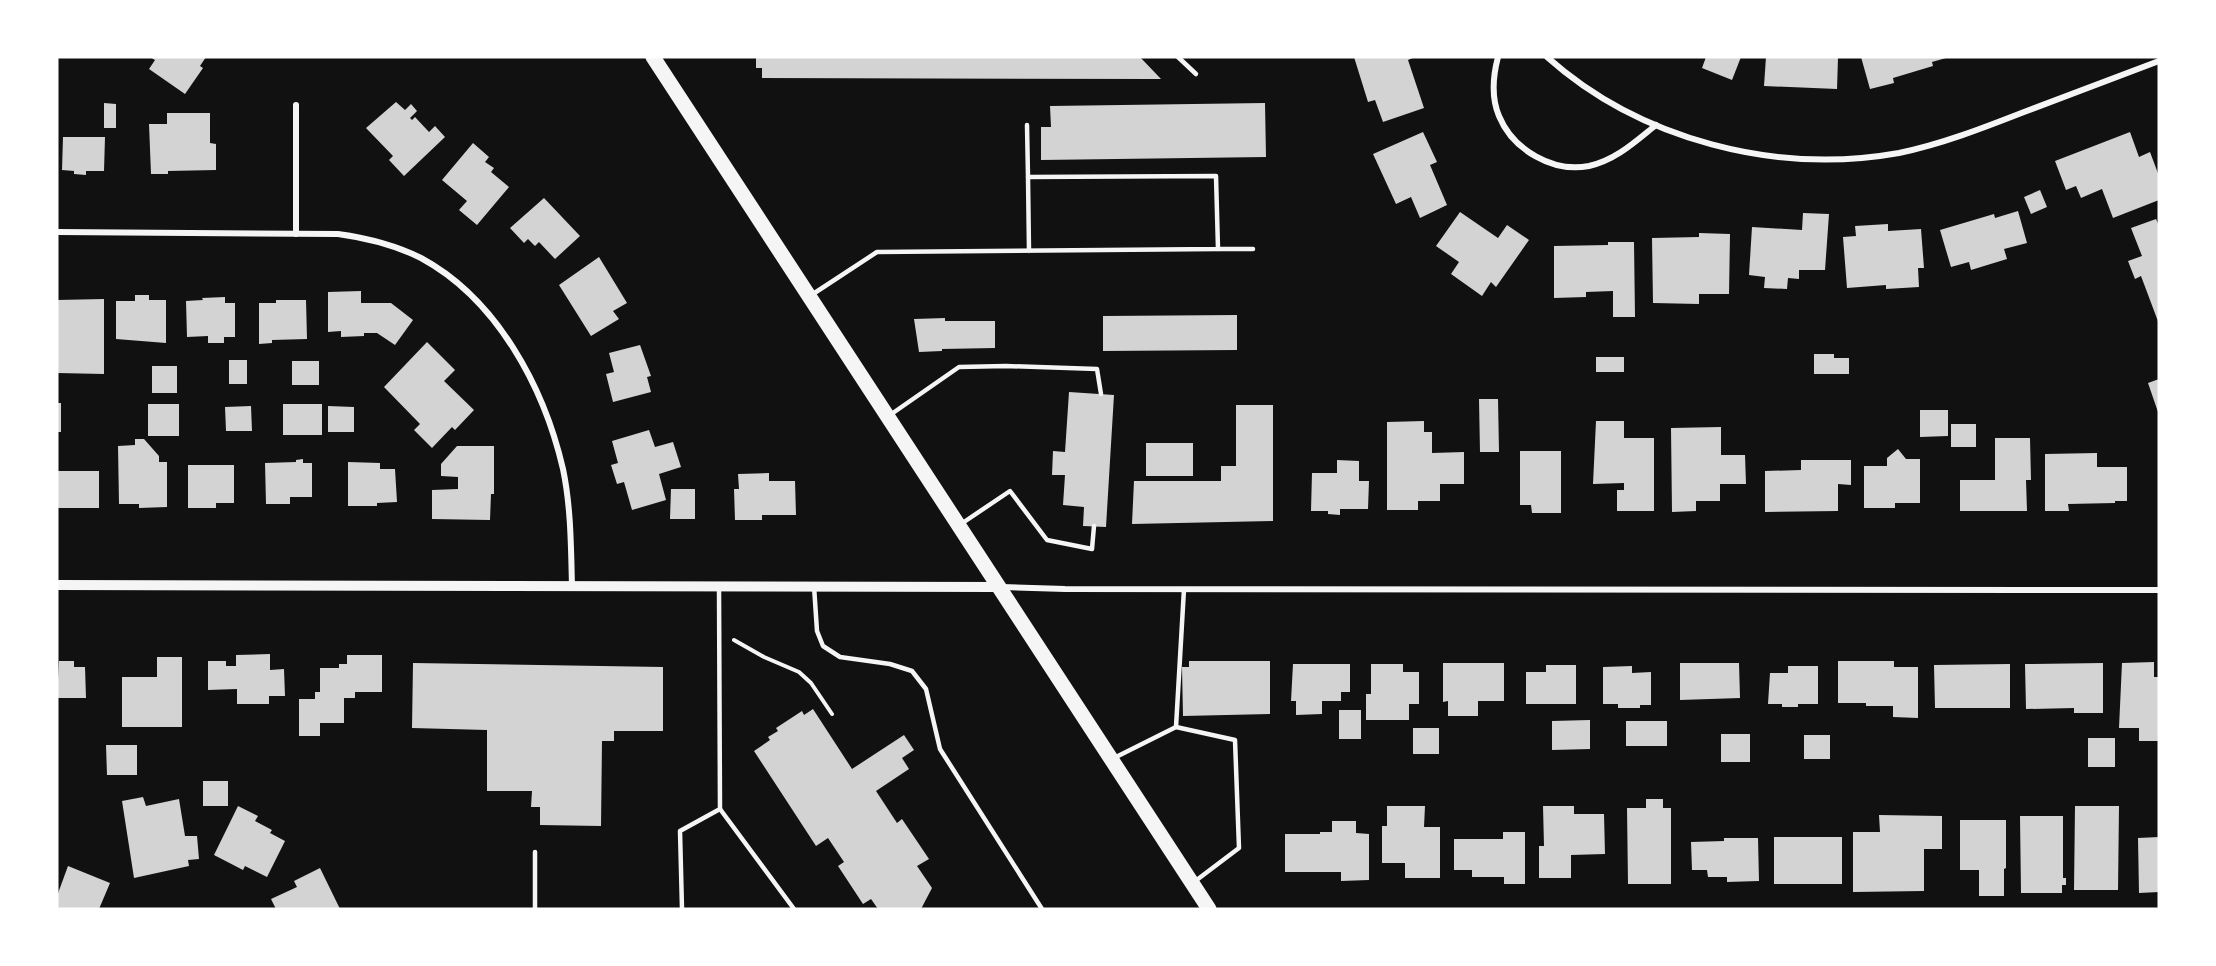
<svg xmlns="http://www.w3.org/2000/svg" width="2216" height="966" font-family="Commissioner,sans-serif">
<style>
.building{fill:#d3d3d3}
.lines{fill:none;stroke-linecap:round;stroke-linejoin:round}
.path{stroke:#f5f5f5;stroke-width:4}
.service{stroke:#f5f5f5;stroke-width:4.5}
.minor{stroke:#f5f5f5;stroke-width:6}
.tertiary{stroke:#f5f5f5;stroke-width:10}
.primary{stroke:#f5f5f5;stroke-width:15}
</style>
<rect width="100%" height="100%" fill="#111"/>
<!-- building -->
<g class="building">
<path d="M150,57h56l-6,9 3,2 -18,26 -36,-25 6,-9z"/>
<path d="M756,57h384l21,22 -399,-1v-10h-6z"/>
<path d="M1354,57h61l-7,3 16,48 -41,14 -8,-22 -7,2z"/>
<path d="M1706,57h35l-9,23 -30,-12z"/>
<path d="M1766,57h72l-1,32 -73,-3z"/>
<path d="M1861,57h85v1l-14,4 1,4 -40,12 1,5 -24,6z"/>
<path d="M396,102l9,8 6,-6 6,7 -7,7 2,2 3,-3 14,15 6,-6 10,11 -41,39 -15,-16 4,-4 -27,-28z"/>
<path d="M104,103l12,1v24h-12z"/>
<path d="M1265,103l1,54 -225,3v-33h10l-1,-21z"/>
<path d="M167,113h43v30l6,1v26l-48,1v3h-17l-2,-50h18z"/>
<path d="M1423,132l14,30 -7,3 17,40 -27,13 -9,-21 -15,7 -23,-50z"/>
<path d="M2130,132l9,25 11,-5 9,24v24l-46,18 -11,-29 -21,9 -5,-12 -10,4 -11,-29z"/>
<path d="M63,137h42l-1,34h-18v4l-12,-1v-3l-12,-1z"/>
<path d="M473,143l16,14 -4,5 9,6 -3,4 18,15 -32,38 -18,-15 8,-9 -25,-21z"/>
<path d="M2040,190l7,17 -16,7 -7,-17z"/>
<path d="M544,198l36,38 -25,23 -16,-17 -4,4 -7,-7 -4,4 -14,-15z"/>
<path d="M2018,211l9,32 -23,6 3,10 -36,11 -2,-8 -18,5 -11,-37 54,-16 1,4z"/>
<path d="M1460,212l38,26 9,-13 22,15 -33,47 -5,-5 -9,14 -31,-22 8,-12 -23,-16z"/>
<path d="M1803,213l26,1 -4,56h-26v9l-11,-1 -1,11 -23,-1 1,-11 -16,-2 3,-48 50,3z"/>
<path d="M2156,219l3,7v98l-18,-48 -6,3 -7,-18 14,-5 -11,-28z"/>
<path d="M1888,224v7l33,-2 3,39h-6l1,19 -33,2v-4l-39,3 -4,-51 13,-1 -1,-10z"/>
<path d="M1699,233l31,1 -1,60h-30v10l-46,-1 -1,-65 47,-1z"/>
<path d="M1608,242h26l1,75h-22v-26l-27,1v5l-32,1v-52l54,-1z"/>
<path d="M599,257l28,46 -14,8 6,8 -28,17 -32,-51z"/>
<path d="M361,291v12h30l22,17 -18,25 -18,-12h-13v3l-23,1v-6l-13,1v-40z"/>
<path d="M135,295h14v5h17v43l-50,-4v-38h19z"/>
<path d="M225,297v6h10v34h-11v6h-16v-7l-21,1 -1,-36 17,-1 -1,-2z"/>
<path d="M104,299v75l-47,-1v-73z"/>
<path d="M276,300h30l1,39 -35,1v3l-13,1v-41h17z"/>
<path d="M1237,315v35l-134,1v-35z"/>
<path d="M945,318v3h50v27l-53,1v2l-23,1 -5,-33z"/>
<path d="M427,342l28,28 -11,11 30,29 -19,20 -3,-3 -20,21 -18,-18 6,-6 -36,-37z"/>
<path d="M640,345l11,31 -4,1 4,15 -38,10 -7,-28 8,-2 -5,-19z"/>
<path d="M1814,354h20v4h15v16h-35z"/>
<rect x="1596" y="357" width="28" height="15"/>
<rect x="229" y="360" width="18" height="24"/>
<rect x="292" y="361" width="27" height="24"/>
<rect x="152" y="366" width="25" height="27"/>
<path d="M2159,379v36l-11,-32z"/>
<path d="M1069,392l45,3 -8,132 -23,-1 1,-19 -21,-2 2,-30h-13l1,-24 12,1z"/>
<path d="M1479,399h19l1,53h-19z"/>
<rect x="57" y="403" width="4" height="29"/>
<rect x="148" y="404" width="31" height="32"/>
<rect x="283" y="404" width="39" height="31"/>
<path d="M1236,405h37v116l-141,3 2,-43h87v-15h15z"/>
<path d="M251,406l1,25h-26l-1,-24z"/>
<path d="M328,406l26,1v25h-26z"/>
<path d="M1920,410h28v26l-28,1z"/>
<path d="M1424,421v11h8v21l32,-1v32h-24v17h-22v9h-31v-88z"/>
<path d="M1596,421h28v17h30v73h-37v-21h7v-7l-31,1z"/>
<rect x="1951" y="424" width="25" height="23"/>
<path d="M1721,427v28h24l1,29h-26v17h-24v10l-24,1 -1,-84z"/>
<path d="M649,430l6,17 18,-5 8,25 -22,7 7,26 -34,10 -8,-28 -7,2 -6,-19 7,-2 -6,-22z"/>
<path d="M1995,438h35l1,42h-5l1,31h-67v-31h35z"/>
<path d="M135,439h9l15,17v6h8v45l-28,1v-4h-20l-1,-58 17,-1z"/>
<rect x="1146" y="443" width="47" height="33"/>
<path d="M457,446h37v48h-3l-1,26 -58,-1v-29l26,-1v-12l-17,-1v-12z"/>
<path d="M1898,449l8,10h14v44h-25v5h-31v-42h23v-8z"/>
<path d="M1520,451h41v62h-29l-1,-8h-11z"/>
<path d="M2097,453v14h30v34h-12v2l-47,1 1,7h-24v-57z"/>
<path d="M303,459v4h9v34h-22v7h-24l-1,-41 31,-1v-2z"/>
<path d="M1337,460l22,1v20h10l-1,28h-28v6l-12,-1v-3h-17l1,-38h25z"/>
<path d="M1801,460h50v25l-13,-1v27l-73,1v-41l36,-1z"/>
<path d="M348,462l32,1v6h15l2,33 -20,1v3h-29z"/>
<path d="M188,465h46v38h-18v5h-28z"/>
<rect x="57" y="471" width="42" height="37"/>
<path d="M769,473v8h26l1,34h-34v5h-27l-1,-31h5l-1,-15z"/>
<path d="M671,489h24v30h-25z"/>
<path d="M270,654v16l14,-1 1,27h-16v8h-32v-15l-29,1v-29h18v5h10v-11z"/>
<path d="M347,655h35v37h-27v6h-11v25h-24v13h-21v-37h16v-7h5v-24h19v-4h8z"/>
<path d="M157,657h25v70h-60v-50h35z"/>
<path d="M59,661h15v6h11l1,31h-29z"/>
<path d="M1189,661h81v53l-87,2 -1,-49h7z"/>
<path d="M1838,661h56v6h24v51l-25,-1v-11h-27v-3h-28z"/>
<path d="M2154,662v15h5v64h-20v-13h-20l3,-65z"/>
<path d="M413,663l250,4v64h-49v10h-12l-1,85 -61,-1v-18h-9l1,-16h-45v-61l-75,-2z"/>
<path d="M1443,663h61v38h-26v15h-30v-15l-5,1z"/>
<path d="M1680,663h59l1,35 -60,2z"/>
<path d="M2103,663v50h-29v-5l-48,1 -1,-45z"/>
<path d="M1293,664h57v28h-9v9h-19v13l-26,1v-14h-5z"/>
<path d="M1371,664h32v8h16v32h-10v16h-43v-26h5z"/>
<path d="M2010,664v44h-75l-1,-43z"/>
<path d="M1546,665h30v39h-50v-32h20z"/>
<path d="M1632,666v7l19,-1v33h-11v3h-22v-4h-15v-37z"/>
<path d="M1788,666h30v38h-20v3h-16v-3h-14l2,-31h18z"/>
<path d="M813,709l39,60 52,-34 10,15 -12,8 7,11 -33,22 21,32 5,-4 27,40 -12,7 15,22 -11,21h-43l-7,-10 -8,5 -25,-38 6,-4 -16,-24 -12,8 -62,-95 16,-11 -2,-3 10,-6 -2,-3 26,-17 2,4z"/>
<rect x="1339" y="710" width="22" height="29"/>
<path d="M1590,720v29l-38,1v-29z"/>
<rect x="1626" y="721" width="41" height="25"/>
<rect x="1413" y="728" width="26" height="26"/>
<rect x="1721" y="734" width="29" height="28"/>
<rect x="1804" y="735" width="26" height="24"/>
<rect x="2088" y="738" width="27" height="29"/>
<path d="M106,745h31v30h-30z"/>
<rect x="203" y="781" width="25" height="25"/>
<path d="M143,797l3,9 33,-7 6,37h12l2,23 -11,1 1,6 -55,12 -12,-77z"/>
<path d="M1646,799h17v9h8v76h-43l-1,-76h19z"/>
<path d="M238,806l20,10 -3,5 17,9 -2,3 15,8 -18,36 -22,-11 -2,4 -29,-15z"/>
<path d="M1387,806h38l-1,21h16v51h-35v-15h-23v-37h5z"/>
<path d="M1543,806h31v8h30l1,40 -34,1v23h-32v-32h5z"/>
<path d="M2075,806h44l-1,84h-44z"/>
<path d="M1879,815l63,1v33h-18v42l-71,1v-60h27z"/>
<path d="M2020,816h43v62h3v7h-4v8h-41z"/>
<path d="M1960,820h46v48l-2,1v27h-25v-26h-19z"/>
<path d="M1332,821h24v12l13,1v46l-28,1v-9h-56v-38h35v-2h12z"/>
<path d="M1503,832h22v52h-21v-7h-32v-7h-18v-31h49z"/>
<rect x="1774" y="837" width="68" height="47"/>
<path d="M2159,837v55l-20,1 -1,-55z"/>
<path d="M1724,838h34l1,43 -32,1v-5h-19l-1,-7h-15l-1,-28 33,-1z"/>
<path d="M68,866l42,17 -11,26h-42v-13z"/>
<path d="M320,868l20,41h-64l-5,-10 26,-12 -3,-6z"/>
</g>
<g class="lines">
<!-- path -->
<path class="path" d="M734,640l30,17 35,15 12,11 21,31"/>
<!-- service -->
<g class="service">
<path d="M1178,57l18,17"/>
<path d="M1027,125l1,52"/>
<path d="M1218,249h35"/>
<path d="M813,294l64,-42 341,-3 -2,-73 -188,1 1,74"/>
<path d="M890,415l69,-48 47,-1 91,3 4,25"/>
<path d="M961,524l49,-33 37,49 45,9 2,-23"/>
<path d="M814,586l3,45 6,15 17,11 50,7 22,7 14,18 14,60 102,160"/>
<path d="M1176,727l8,-138"/>
<path d="M1114,758l62,-31 59,13 4,108 -45,34"/>
<path d="M720,809l74,100"/>
<path d="M535,909v-57"/>
<path d="M682,909l-2,-78 40,-22 -1,-221"/>
</g>
<!-- minor -->
<g class="minor">
<path d="M1498,57c-5,19 -7,40 1,59 14,34 54,57 90,50 27,-6 47,-25 67,-41"/>
<path d="M1547,57c93,83 229,118 352,96 43,-9 84,-25 125,-41 45,-17 90,-34 135,-51"/>
<path d="M57,232l281,2c29,4 57,11 83,24 76,41 123,129 142,211 8,38 8,79 9,118"/>
<path d="M296,234v-129"/>
<path d="M1002,587l63,2 1094,1"/>
</g>
<!-- tertiary -->
<path class="tertiary" d="M57,585l941,2"/>
<!-- primary -->
<path class="primary" d="M653,57l556,852"/>
</g>
<!-- border -->
<rect width="2216" height="966" fill="none" stroke="#ffffff" stroke-width="117"/>
</svg>
